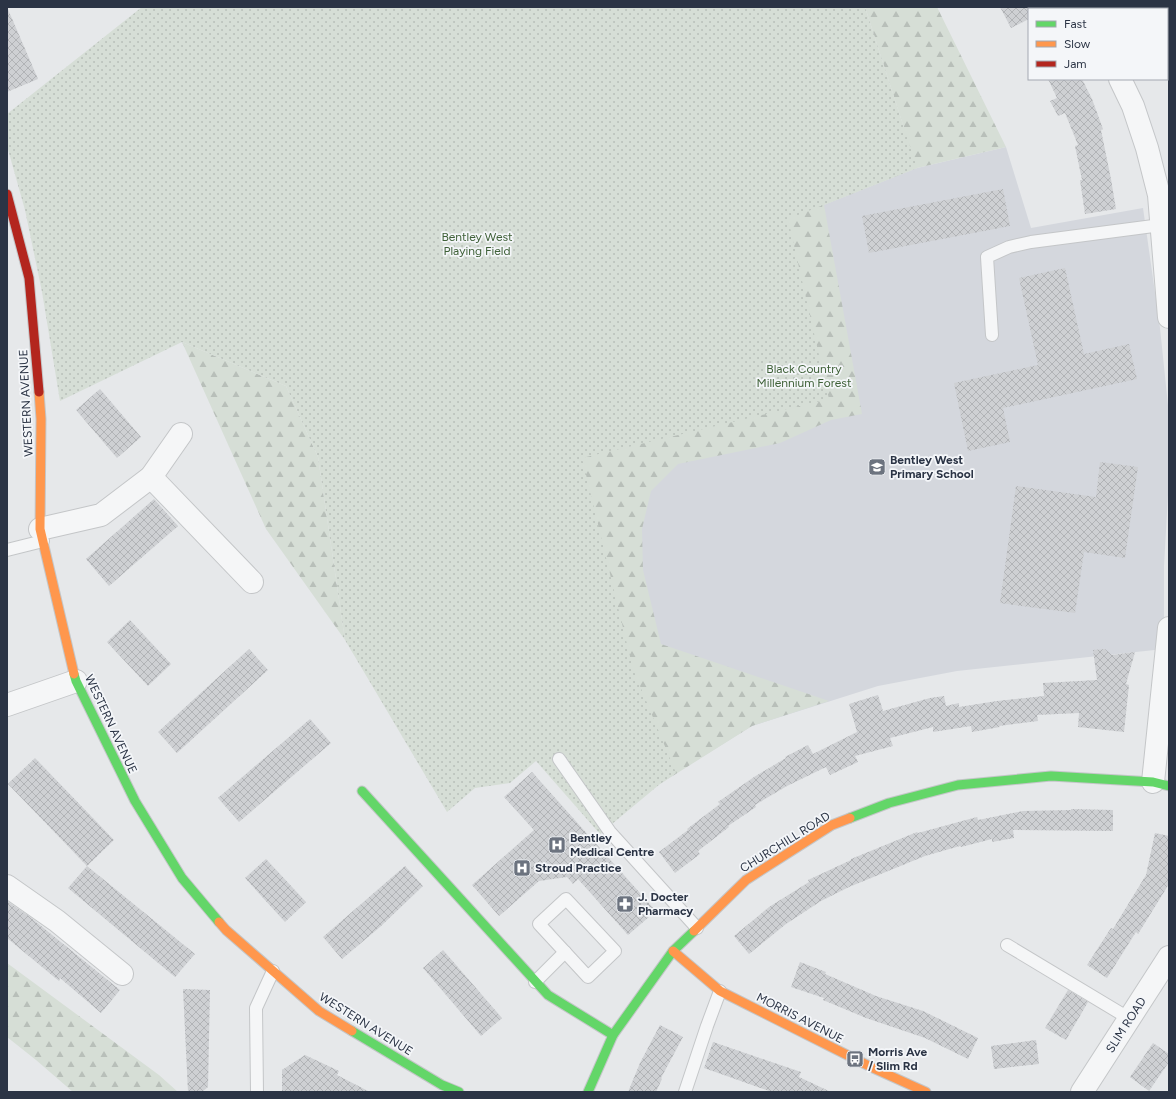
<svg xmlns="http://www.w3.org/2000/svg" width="1176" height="1099" font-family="Figtree,sans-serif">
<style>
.built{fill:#d4d7dd}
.forest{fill:url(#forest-firs)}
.park{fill:url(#park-dots)}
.building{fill:url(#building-cross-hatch)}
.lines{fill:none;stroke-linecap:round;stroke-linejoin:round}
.lane-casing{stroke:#c4c6c8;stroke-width:14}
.street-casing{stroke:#c4c6c8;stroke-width:24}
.fast-casing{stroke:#c4c6c8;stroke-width:11}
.slow-casing{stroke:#c4c6c8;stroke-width:11}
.jam-casing{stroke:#c4c6c8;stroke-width:11}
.lane{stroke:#f5f6f7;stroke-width:12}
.street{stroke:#f5f6f7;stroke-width:22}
.fast{stroke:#63d668;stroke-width:9}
.slow{stroke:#ff974d;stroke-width:9}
.jam{stroke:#b3261e;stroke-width:9}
.labels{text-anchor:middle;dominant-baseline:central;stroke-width:3.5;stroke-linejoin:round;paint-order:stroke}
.park-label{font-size:12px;fill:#3f6138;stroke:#f4f6f9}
.street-label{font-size:12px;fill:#2b3445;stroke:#f4f6f9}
.poi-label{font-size:12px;font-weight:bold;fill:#2b3445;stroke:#f4f6f9;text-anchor:start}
</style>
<defs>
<pattern id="forest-firs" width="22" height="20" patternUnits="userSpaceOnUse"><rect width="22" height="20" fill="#d6ded6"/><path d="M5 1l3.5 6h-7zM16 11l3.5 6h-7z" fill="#b8bfb9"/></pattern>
<pattern id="park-dots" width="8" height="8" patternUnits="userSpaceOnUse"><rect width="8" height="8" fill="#d6ded6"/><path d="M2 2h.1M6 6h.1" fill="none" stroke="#b8bfb9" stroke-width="1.8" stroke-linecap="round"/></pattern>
<pattern id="building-cross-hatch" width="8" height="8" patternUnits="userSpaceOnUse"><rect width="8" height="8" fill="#ced0d3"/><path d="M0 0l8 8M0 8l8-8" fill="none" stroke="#b1b3b6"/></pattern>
</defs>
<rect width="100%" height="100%" fill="#e6e8ea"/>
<!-- built -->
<path class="built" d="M1006,147l25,81 112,-20 17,120 9,87v62l-5,89v83l-207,22 -79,15 -126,40 -76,47 -94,-315 206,-239 129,-51z"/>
<!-- forest -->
<g class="forest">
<path d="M865,7h72l69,140 -89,21 -93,37 38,209 -31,6 -51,23 -102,21 -27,27 -9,38 1,41 18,74 168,57 -77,25 -92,58 -34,-118 -50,-235 199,-223 129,-80z"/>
<path d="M182,342l104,44 32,71 27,183 -79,-111z"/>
<path d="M7,963l152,112 19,17h-105l-37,-32 -29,-23z"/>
</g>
<!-- park -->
<path class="park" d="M142,7h723l52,161 -129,51 41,180 -247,59 51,211 43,104 -16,11 -60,50 -64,-73 -26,22 -35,5 -28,24 -102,-172 -27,-183 -32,-71 -104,-44 -122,59 -18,-109 -17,-82 -18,-64v-32z"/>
<!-- building -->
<g class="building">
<path d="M7,7l31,72 -31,13z"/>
<path d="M1000,7h52l-4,2h-19v10l-18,9z"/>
<path d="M1048,79h34l10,20 11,30 -2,1 10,49 5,30 -31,5 -5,-34h2l-7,-34 3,-1 -13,-32 -7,3 -8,-15 7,-3z"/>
<path d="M1003,189l7,37 -141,27 -7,-37z"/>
<path d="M1065,268l19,86 45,-10 8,35 -134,29 7,34 -42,9 -14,-68 84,-18 -19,-87z"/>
<path d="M100,389l41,48 -24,21 -41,-48z"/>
<path d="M1100,462l38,5 -13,91 -41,-6 -9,61 -75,-10 16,-117 80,11z"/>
<path d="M154,499l24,27 -69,60 -23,-27z"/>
<path d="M130,620l41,44 -23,22 -41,-44z"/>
<path d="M249,649l19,21 -91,83 -19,-21z"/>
<path d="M1105,649l7,6 23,-3 -9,32 3,1 -5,47 -46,-5 1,-14 -42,2 1,6 -39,5 1,1 -28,5 -1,-6 -38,6v-5l-43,11 3,8 -38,10 3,6 -28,13 -4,-8 -39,19 -32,19 1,2 -28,19 1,1 -31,24 2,3 -25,19 -16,-21 29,-22 -1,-1 33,-25 -2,-2 36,-25 32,-19 -1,-1 23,-12 5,9 44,-22 -8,-28 29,-9 5,16 47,-13 14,-2 2,10 13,-3v4l38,-6 47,-5 -1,-13 54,-3 -4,-30z"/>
<path d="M310,719l21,24 -92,79 -21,-24z"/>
<path d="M35,758l79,82 -27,26 -79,-82z"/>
<path d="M532,772l124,139 -28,24 -50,-56 -5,5 -6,-7 -28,4 -40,35 -27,-31 62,-55 -30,-33z"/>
<path d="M1071,809l42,1v21l-100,-1 1,8 -22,4v-3l-31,8 -1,-1 -35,10 -76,31 -28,14 -35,23 -37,30 -15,-18 35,-29 40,-25 -1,-2 43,-20v-1l66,-27 1,1 59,-16 1,3 45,-9 48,-1z"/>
<path d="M1155,833l14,3v48l-31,50 -2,-2 -29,46 -20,-13 24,-37 2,1 33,-54z"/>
<path d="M266,859l40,43 -21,20 -40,-44z"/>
<path d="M87,866l108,88 -20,23 -107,-89z"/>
<path d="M405,866l18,20 -43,41 -38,32 -19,-22z"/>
<path d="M7,901l23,16 90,73 -19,23 -41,-35 -1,3 -52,-43z"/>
<path d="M443,950l59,68 -21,18 -58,-68z"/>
<path d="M800,962l26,10 -1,2 51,22 47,15 55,27 -10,21 -43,-21 -59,-20 -43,-18 1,-2 -33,-11z"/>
<path d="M183,989l27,1 -2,97 -6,5h-14z"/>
<path d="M1068,990l20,12 -22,38 -21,-12z"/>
<path d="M660,1025l23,12 -22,41 1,1 -6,13h-28l12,-29z"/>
<path d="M1036,1040l3,24 -45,5 -3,-23z"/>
<path d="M713,1042l88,30 -2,5 32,15h-59l-68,-24z"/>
<path d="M1153,1043l16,11v8l-20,29 -19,-14z"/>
<path d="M305,1055l34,16 -2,4 33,17h-88v-22z"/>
</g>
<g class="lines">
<defs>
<g id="lane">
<path d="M992,335l-5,-78 22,-10 22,-5 130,-17"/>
<path d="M7,550l36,-9"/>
<path d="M559,759l51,73 87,96"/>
<path d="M566,899l49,52 -27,26 -49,-53z"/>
<path d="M1007,945l123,74"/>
<path d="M535,982l30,-30"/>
<path d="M257,1092l-1,-84 17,-37"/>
<path d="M685,1092l22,-66 13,-35"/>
</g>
<g id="street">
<path d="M1085,7l1,2"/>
<path d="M1120,79l13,27 14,42 12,47 10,122"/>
<path d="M151,477l101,105"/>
<path d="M40,529l61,-14 50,-38 30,-43"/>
<path d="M7,705l69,-24"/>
<path d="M1153,782l16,-154"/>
<path d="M7,886l50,35 65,53"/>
<path d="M1082,1092l87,-135"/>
</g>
<g id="fast">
<path d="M74,674l2,7 59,120 47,77 37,44"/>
<path d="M362,791l186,204 65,40"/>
<path d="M850,818l39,-15 69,-18 93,-9 102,6 16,4"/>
<path d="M352,1031l90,54 17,7"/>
<path d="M588,1092l25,-57 60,-84 21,-20"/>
</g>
<g id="slow">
<path d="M39,392l2,27 -1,110 34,145"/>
<path d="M219,922l7,8 93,81 33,20"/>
<path d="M694,931l52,-51 86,-55 18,-7"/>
<path d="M673,951l47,40 153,77 53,24"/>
</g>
<path id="jam" d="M7,194l22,84 10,114"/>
</defs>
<!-- lane casing -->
<use href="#lane" class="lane-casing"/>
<!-- street casing -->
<use href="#street" class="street-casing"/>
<!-- fast casing -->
<use href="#fast" class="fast-casing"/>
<!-- slow casing -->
<use href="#slow" class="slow-casing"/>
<!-- jam casing -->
<use href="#jam" class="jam-casing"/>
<!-- lane -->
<use href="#lane" class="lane"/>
<!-- street -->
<use href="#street" class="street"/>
<!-- fast -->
<use href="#fast" class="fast"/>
<!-- slow -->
<use href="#slow" class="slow"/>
<!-- jam -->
<use href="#jam" class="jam"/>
</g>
<!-- icons -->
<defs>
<symbol id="school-square" viewBox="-11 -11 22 22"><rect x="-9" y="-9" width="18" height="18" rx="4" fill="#6c737f" stroke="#f4f6f9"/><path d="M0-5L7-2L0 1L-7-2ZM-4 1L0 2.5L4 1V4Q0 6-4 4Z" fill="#fff"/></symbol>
<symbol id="hospital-square" viewBox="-11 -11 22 22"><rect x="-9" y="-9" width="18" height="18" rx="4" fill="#6c737f" stroke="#f4f6f9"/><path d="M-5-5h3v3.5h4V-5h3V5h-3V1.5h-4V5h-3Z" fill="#fff"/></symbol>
<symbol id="pharmacy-square" viewBox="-11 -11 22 22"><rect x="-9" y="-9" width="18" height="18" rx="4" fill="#6c737f" stroke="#f4f6f9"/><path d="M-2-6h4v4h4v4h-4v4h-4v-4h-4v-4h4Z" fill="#fff"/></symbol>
<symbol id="bus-square" viewBox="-11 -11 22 22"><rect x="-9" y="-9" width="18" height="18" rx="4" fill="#6c737f" stroke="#f4f6f9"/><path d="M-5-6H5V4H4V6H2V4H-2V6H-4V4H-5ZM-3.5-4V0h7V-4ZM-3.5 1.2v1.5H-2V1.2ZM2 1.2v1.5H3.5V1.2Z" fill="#fff"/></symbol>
</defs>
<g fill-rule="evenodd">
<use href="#school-square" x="867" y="457" width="20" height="20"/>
<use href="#hospital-square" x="547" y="835" width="20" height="20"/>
<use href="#hospital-square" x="512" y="858" width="20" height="20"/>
<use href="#pharmacy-square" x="615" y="894" width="20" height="20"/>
<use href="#bus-square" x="845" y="1049" width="20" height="20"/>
</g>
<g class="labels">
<!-- park labels -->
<g class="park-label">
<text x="477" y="237">Bentley West<tspan x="477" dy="14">Playing Field</tspan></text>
<text x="804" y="369">Black Country<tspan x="804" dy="14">Millennium Forest</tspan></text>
</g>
<!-- street labels -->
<g class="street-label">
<text transform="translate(26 403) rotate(-93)">WESTERN AVENUE</text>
<text transform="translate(111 724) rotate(65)">WESTERN AVENUE</text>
<text transform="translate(785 842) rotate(-32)">CHURCHILL ROAD</text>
<text transform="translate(800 1018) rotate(27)">MORRIS AVENUE</text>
<text transform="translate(366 1024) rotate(32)">WESTERN AVENUE</text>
<text transform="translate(1126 1025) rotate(-57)">SLIM ROAD</text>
</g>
<!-- poi labels -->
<g class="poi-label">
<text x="890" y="460">Bentley West<tspan x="890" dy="14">Primary School</tspan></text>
<text x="570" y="838">Bentley<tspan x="570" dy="14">Medical Centre</tspan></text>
<text x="535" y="868">Stroud Practice</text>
<text x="638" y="897">J. Docter<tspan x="638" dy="14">Pharmacy</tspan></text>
<text x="868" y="1052">Morris Ave<tspan x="868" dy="14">/ Slim Rd</tspan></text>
</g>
</g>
<!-- border -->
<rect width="1176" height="1099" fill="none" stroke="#2b3445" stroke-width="16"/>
<!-- legend -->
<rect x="1028" y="8" width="140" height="72" fill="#f4f6f9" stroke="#a4a8b1"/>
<rect x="1036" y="21" width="20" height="6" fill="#63d668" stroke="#a4a8b1"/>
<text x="1064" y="28" font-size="12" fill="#2b3445">Fast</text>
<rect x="1036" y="41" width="20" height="6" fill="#ff974d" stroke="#a4a8b1"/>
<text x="1064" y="48" font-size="12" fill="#2b3445">Slow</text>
<rect x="1036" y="61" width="20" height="6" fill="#b3261e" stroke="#a4a8b1"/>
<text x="1064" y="68" font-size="12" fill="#2b3445">Jam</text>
</svg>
